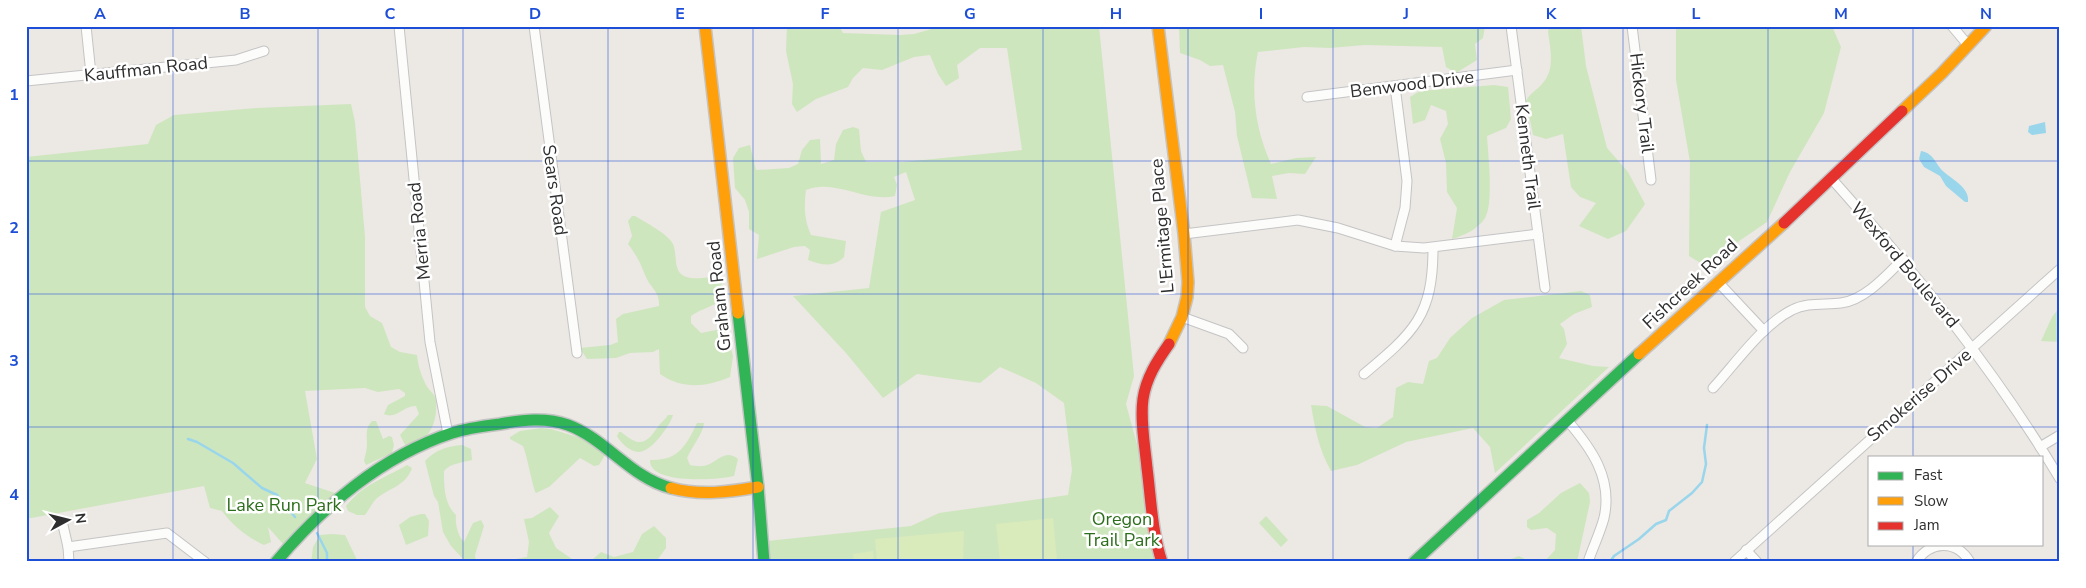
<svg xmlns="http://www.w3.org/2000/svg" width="2086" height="588" font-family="'Nunito Sans',sans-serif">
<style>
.green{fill:#cee6be}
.pitch{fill:#d9eabb}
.water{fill:#99d6ec}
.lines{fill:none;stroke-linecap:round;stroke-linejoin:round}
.stream{stroke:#99d6ec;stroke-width:2.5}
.street-casing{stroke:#c5c4c5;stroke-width:11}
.fast-casing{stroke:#c5c4c5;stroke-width:14}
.slow-casing{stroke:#c5c4c5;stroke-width:14}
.jam-casing{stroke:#c5c4c5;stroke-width:14}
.street{stroke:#fcfcfb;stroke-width:9}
.fast{stroke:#30b455;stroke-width:11}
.slow{stroke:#ff9f0a;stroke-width:11}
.jam{stroke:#e5322d;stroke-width:11}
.grid{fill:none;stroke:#1d4ed8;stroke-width:1;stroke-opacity:0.55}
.labels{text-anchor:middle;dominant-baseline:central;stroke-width:5;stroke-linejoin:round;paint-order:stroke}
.street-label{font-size:18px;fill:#2e2e2e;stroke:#fff}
.park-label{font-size:18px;fill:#2c6e1b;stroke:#fff}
.neatline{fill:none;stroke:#1d4ed8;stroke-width:2}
.grid-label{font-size:16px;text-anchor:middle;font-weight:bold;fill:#1d4ed8}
</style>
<rect width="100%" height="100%" fill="#ece8e4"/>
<!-- green -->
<g class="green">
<path d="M787,26h52l4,7 57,2 14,-1 28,-8h157l35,350 -8,28 24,88 12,70h-393l-2,-21 144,-15 28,-13 129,-18 4,-25 -8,-67 -28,-20 -36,-16 -20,16 -63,-9 -34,24 -37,-45 -53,-57 76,-8 12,-76 34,-12 -9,-28 -12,5 3,8 -2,11c-30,7 -60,-18 -89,-6 -2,17 -2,29 5,45l35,6 -2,16c-11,11 -22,8 -36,3l2,-10 -5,-4 -11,1 -37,12 2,-24 -10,-6v-17l-4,-12 -10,-12 -2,-30 6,-10 11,-3 6,25 33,-2 9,-4 4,-14 8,-10 10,-1 1,25 13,-4 2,-16 7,-14 10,-3 6,2 2,22 5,11h37l119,-12 -15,-102h-27l-23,17 2,13 -13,8 -8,-12 -8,-19 -16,2 -32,13 -19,-2 -10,10 -5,9 -32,12 -19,13 -5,-8 1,-20 -7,-33z"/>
<path d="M1179,26h306l-2,12 -8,6 2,16 -21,13 -10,-6 -4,-20 -77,-2 -35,3 -26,-1 -46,5c-8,38 -3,77 13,112l25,-6 20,-1 -11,17 -16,-1 -17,3 5,23 -25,-1 -15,-62 -2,-24 -12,-47 -13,1 -10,-6 -20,-7z"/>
<path d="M1550,26h31l5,40 21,82 21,24 17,32 -19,27 -18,8 -29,-13 17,-23 -16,-6 -9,-10 -8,-53 -17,5 -13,-4 -7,-34c4,-8 10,-10 16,-17 14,-15 8,-35 6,-53z"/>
<path d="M1676,26h156l9,21 -17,66 -34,59 -23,50 -63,43 -15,-9 1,-94 -14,-82z"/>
<path d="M1494,85l14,2 3,32 -5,9 -19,8c1,18 7,67 -2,82 -7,11 -20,17 -33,21l5,-31 -10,-16 -1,-29 -6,-24 8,-15 -2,-13 -15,-6 -6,15 -12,4 -3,-27 10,-6z"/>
<path d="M351,104l4,18 10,115v70l5,9 12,7 9,24 9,5 17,3c1,11 5,24 11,33 2,3 6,6 7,9 2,5 1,11 1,15 -2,19 -12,32 -31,33l-5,-10 19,-21 -3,-8c-12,-1 -20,14 -32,8l4,-9 17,-9v-3l-6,-4 -21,3 -13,-4 -60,3 12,68 -12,24 30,10 -52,51 -15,-17 3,15 -7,3c-17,-8 -31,-19 -42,-34l-12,-3 -6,-22 -178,33v-362l122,-13 8,-19 18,-10 82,-7z"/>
<path d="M632,216h3c10,6 33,18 38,28 3,7 2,16 4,23 4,17 29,10 42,9l3,7 -5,20c-9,5 -18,7 -26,13v7l10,10 15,-3 10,1 7,25 -3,21c-24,10 -47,13 -70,-3l-1,-25 -6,3 -23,1 -14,5 -29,1 -7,-11 30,-3 8,-3 -2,-23 7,-5 36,-8c1,-15 -9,-18 -14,-31 -5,-13 -8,-19 -17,-31l4,-8 -4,-15z"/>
<path d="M1581,291l9,4 2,12 -18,7 -14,10 4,5 3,15 -8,14 34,8 16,1 -114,106 -5,-26 -17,-19 -67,14 -49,23 -26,6c-12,-21 -16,-42 -20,-66l16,1 38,21 12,1 16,-11 3,-29 12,-6 15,2 6,-23 8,-3 13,-20 22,-20 32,-18z"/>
<path d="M2060,307v35l-19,-1 11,-24z"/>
<path d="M668,415h5c-3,11 -22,37 -34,37 -9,0 -18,-9 -22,-16l2,-4h2c17,14 24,14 36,-4 3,-5 8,-8 11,-13z"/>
<path d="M372,421h4l7,18 6,-3 3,1 2,8 -2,8 -26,12 -2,-4c1,-5 3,-11 3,-17 0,-9 -2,-16 5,-23z"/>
<path d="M697,423h7c-1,11 -12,23 -17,35l3,7c5,1 12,2 17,0 12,-4 18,-16 31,-6l-4,17c-16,4 -85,9 -84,-16 28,1 36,-14 47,-37z"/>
<path d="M541,428l10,1 33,10 21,16 -6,10 -5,1 -14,-8 -31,29 -13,6c-3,-4 -9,-38 -13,-47l-13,-7v-2l10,-6z"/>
<path d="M462,445l9,4 1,11c-11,3 -21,3 -28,11 0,15 0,33 12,44 -1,9 2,21 8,27l9,-19 8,-3 3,6 -9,29 1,7h-10l-15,-16 -8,-14 -5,-30 -4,-6 -9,-35c10,-11 23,-15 37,-16z"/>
<path d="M407,465l5,3c-6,18 -23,20 -36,31 -4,4 -7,11 -11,16h-8l-9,-4 -2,-5c20,-24 36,-26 61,-41z"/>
<path d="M1580,483l9,10 1,9 -13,60h-67l1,-3 8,-3 10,5h16l10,-11 1,-16 -9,-6 -16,2 -4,-3v-7l12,-7 22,-20z"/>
<path d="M550,507l9,9 -10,17 7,15 19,13 18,-2 8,-7 13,5 19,-5 9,-18 12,-8 12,12v10l-10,14h-156l27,-5 2,-15 -5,-23 8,-1z"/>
<path d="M421,514h4l4,7 -1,15 -22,9 -7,-20 11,-8z"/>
<path d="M1266,516l22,24 -7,7 -22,-24z"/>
<path d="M332,534l13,1 13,27h-47l2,-15 7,-12z"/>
</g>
<!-- pitch -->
<g class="pitch">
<path d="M1053,518l4,42 -57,2 -4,-38z"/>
<path d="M964,531l-1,31h-86l-2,-23z"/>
<path d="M873,551l1,11h-20l-1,-8z"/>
</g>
<!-- water -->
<g class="water">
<path d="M2045,122l1,11 -14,2 -4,-3 1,-6z"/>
<path d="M1921,151c13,2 14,13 23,21 9,8 26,16 24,30h-3l-19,-16 -6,-10 -16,-9 -5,-8z"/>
</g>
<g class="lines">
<!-- stream -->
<g class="stream">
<path d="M188,439l9,3 36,21 29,25 15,7 18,22"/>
<path d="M317,533l10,20v9"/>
<path d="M1610,562l4,-6 25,-17 17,-15 10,-4 3,-9 23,-18 10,-11 4,-18 -2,-16 3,-23"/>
</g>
<defs>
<g id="street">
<path d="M86,26l5,48"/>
<path d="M399,26l31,316 18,92"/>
<path d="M534,26l43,327"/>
<path d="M1511,26l34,262"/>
<path d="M1632,26l19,154"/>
<path d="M1952,26l16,19"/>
<path d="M26,81l210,-21 28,-9"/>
<path d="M1307,97l210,-27"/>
<path d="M1831,178c86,97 162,189 229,301"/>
<path d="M1184,234l114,-14 40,8 57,18 29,2 114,-14"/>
<path d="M1395,246l10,-38 2,-27 -12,-95"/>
<path d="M1718,282l46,49"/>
<path d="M1182,317l47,17 14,14"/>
<path d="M1364,374c50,-42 69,-58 69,-126"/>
<path d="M1713,388c23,-25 49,-63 79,-78 15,-8 33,-5 49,-7 24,-3 46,-28 62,-44"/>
<path d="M1567,420c24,28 46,58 37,98 -4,15 -11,29 -16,44"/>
<path d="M2040,447l20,-12"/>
<path d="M62,521l6,26"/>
<path d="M1746,550l11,12"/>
<path d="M69,562l-1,-15 99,-14 38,29"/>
<path d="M1734,562l326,-293"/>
<path d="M1916,562c14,-21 40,-23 54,0"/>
</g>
<g id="fast">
<path d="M738,313l20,174 6,75"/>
<path d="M276,562c46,-55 106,-106 176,-129 15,-5 32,-7 48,-9 22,-4 46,-7 68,1 38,14 63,53 103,63"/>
<path d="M1414,562l225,-208"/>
</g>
<g id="slow">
<path d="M705,26l33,287"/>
<path d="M1158,26l26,208 4,48 -1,15 -5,20 -13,27"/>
<path d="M1902,111l40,-38 44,-47"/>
<path d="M1639,354l145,-131"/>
<path d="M671,488c29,8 58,4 87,-1"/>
</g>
<g id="jam">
<path d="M1784,223l118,-112"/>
<path d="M1162,562c-10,-30 -11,-63 -15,-94 -2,-22 -7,-47 -4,-69 3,-21 14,-38 26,-55"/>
</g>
</defs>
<!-- street casing -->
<use href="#street" class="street-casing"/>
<!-- fast casing -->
<use href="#fast" class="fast-casing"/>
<!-- slow casing -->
<use href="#slow" class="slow-casing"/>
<!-- jam casing -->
<use href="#jam" class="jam-casing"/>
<!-- street -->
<use href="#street" class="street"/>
<!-- fast -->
<use href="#fast" class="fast"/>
<!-- slow -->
<use href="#slow" class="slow"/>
<!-- jam -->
<use href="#jam" class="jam"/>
</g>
<!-- grid -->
<path class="grid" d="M173,26v536M318,26v536M463,26v536M608,26v536M753,26v536M898,26v536M1043,26v536M1188,26v536M1333,26v536M1478,26v536M1623,26v536M1768,26v536M1913,26v431M26,161h2034M26,294h2034M26,427h2034M1913,544v18"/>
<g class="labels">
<!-- street labels -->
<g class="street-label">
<text transform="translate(146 69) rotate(-6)">Kauffman Road</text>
<text transform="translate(1412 84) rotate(-7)">Benwood Drive</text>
<text transform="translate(1642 103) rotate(83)">Hickory Trail</text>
<text transform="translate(1528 157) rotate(83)">Kenneth Trail</text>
<text transform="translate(555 190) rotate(82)">Sears Road</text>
<text transform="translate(1162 226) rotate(-95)">L'Ermitage Place</text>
<text transform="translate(419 231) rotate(-96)">Merria Road</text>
<text transform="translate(1905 265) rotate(50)">Wexford Boulevard</text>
<text transform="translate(1690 284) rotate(-43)">Fishcreek Road</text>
<text transform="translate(719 296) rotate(-96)">Graham Road</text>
<text transform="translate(1919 395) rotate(-41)">Smokerise Drive</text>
</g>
<!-- park labels -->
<g class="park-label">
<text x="284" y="505">Lake Run Park</text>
<text x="1122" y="519">Oregon<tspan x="1122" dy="21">Trail Park</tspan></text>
</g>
</g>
<!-- border -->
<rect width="2086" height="588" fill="none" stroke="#ffffff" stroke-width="55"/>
<!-- legend -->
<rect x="1868" y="456" width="175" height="90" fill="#ffffff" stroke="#ababab"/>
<rect x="1878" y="472" width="25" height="8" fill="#30b455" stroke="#ababab"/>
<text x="1914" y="480" font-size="15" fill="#2e2e2e">Fast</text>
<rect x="1878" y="497" width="25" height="8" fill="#ff9f0a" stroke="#ababab"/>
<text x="1914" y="506" font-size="15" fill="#2e2e2e">Slow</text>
<rect x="1878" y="522" width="25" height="8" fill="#e5322d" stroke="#ababab"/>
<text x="1914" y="530" font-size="15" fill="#2e2e2e">Jam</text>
<!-- north arrow -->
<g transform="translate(68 520) rotate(83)" stroke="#ffffff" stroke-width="4" paint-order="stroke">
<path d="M0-4L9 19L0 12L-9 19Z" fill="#2e2e2e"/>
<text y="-8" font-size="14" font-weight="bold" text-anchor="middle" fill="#2e2e2e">N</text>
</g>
<rect x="28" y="28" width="2030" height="532" class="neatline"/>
<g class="grid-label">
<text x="100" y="19">A</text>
<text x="245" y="19">B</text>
<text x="390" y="19">C</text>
<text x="535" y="19">D</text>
<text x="680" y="19">E</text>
<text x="825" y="19">F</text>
<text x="970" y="19">G</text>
<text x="1116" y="19">H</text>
<text x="1261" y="19">I</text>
<text x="1406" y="19">J</text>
<text x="1551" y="19">K</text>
<text x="1696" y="19">L</text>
<text x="1841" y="19">M</text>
<text x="1986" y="19">N</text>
<text x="14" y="100">1</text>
<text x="14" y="233">2</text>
<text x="14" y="366">3</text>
<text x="14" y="500">4</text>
</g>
</svg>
